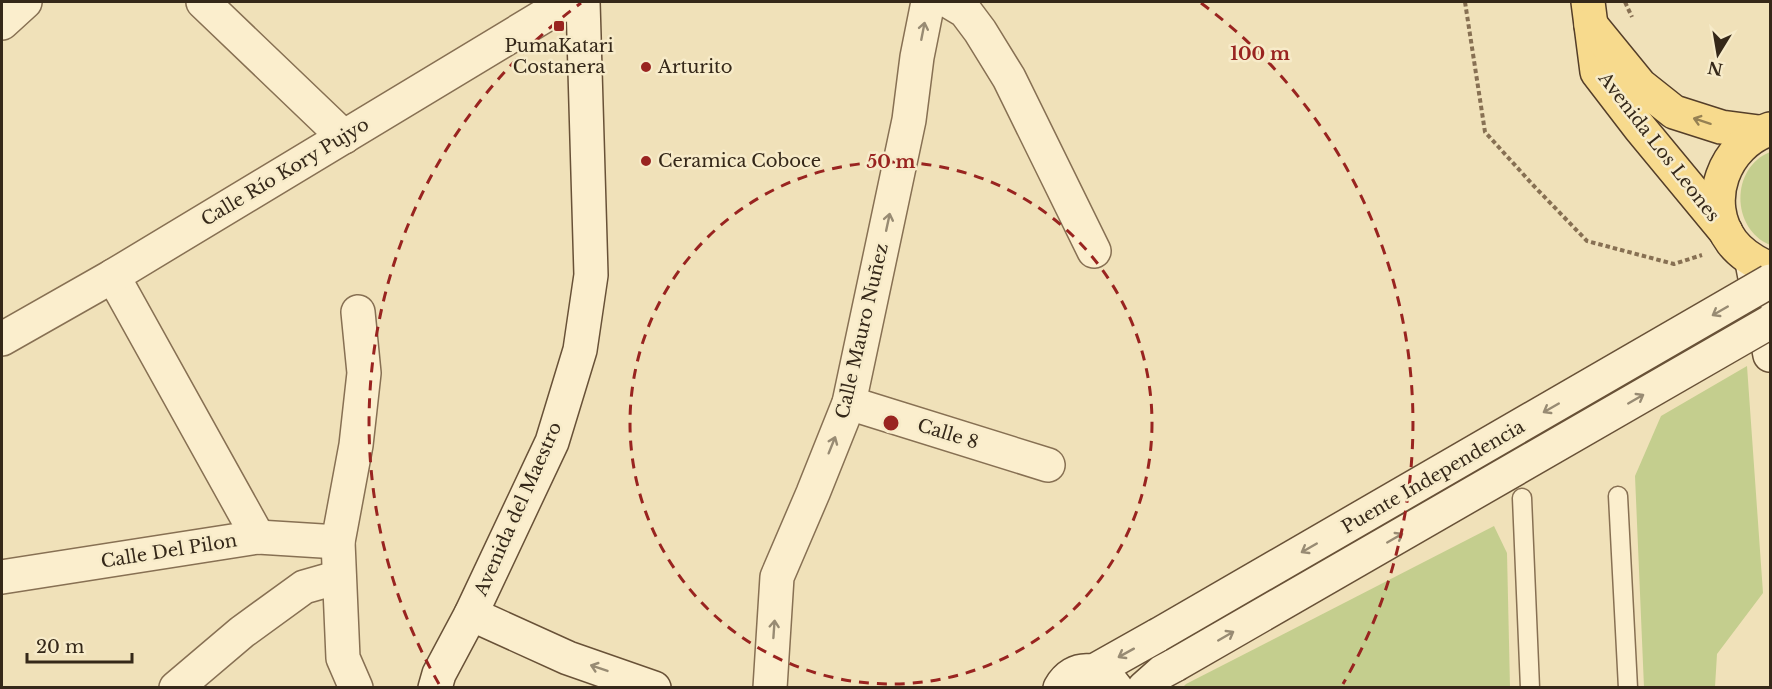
<svg xmlns="http://www.w3.org/2000/svg" width="1772" height="689" font-family="'Libre Baskerville',serif">
<style>
.green{fill:#c4ce8e}
.lines{fill:none;stroke-linecap:round;stroke-linejoin:round}
.service-casing{stroke:#877053;stroke-width:21}
.minor-casing{stroke:#877053;stroke-width:36}
.secondary-casing{stroke:#685137;stroke-width:36}
.primary-casing{stroke:#543e29;stroke-width:36}
.path{stroke:#877053;stroke-width:4;stroke-dasharray:4.5 3;stroke-linecap:butt}
.service{stroke:#fbeecd;stroke-width:18}
.minor{stroke:#fbeecd;stroke-width:33}
.secondary{stroke:#fbeecd;stroke-width:33}
.primary{stroke:#f7da8d;stroke-width:33}
.secondary-bridge-casing{stroke:#685137;stroke-width:36;stroke-linecap:butt}
.secondary-bridge{stroke:#fbeecd;stroke-width:33}
.oneway{stroke:#988b73}
.oneway2{stroke:#968153}
.ring{fill:none;stroke:#992420;stroke-width:3;stroke-dasharray:10 8}
.poi-dot{fill:#992420;stroke:#f7ebc9;stroke-width:2}
.labels{text-anchor:middle;dominant-baseline:central;stroke-width:5;stroke-linejoin:round;paint-order:stroke}
.poi-label{font-size:18px;fill:#352819;stroke:#f7ebc9;text-anchor:start}
.street-label{font-size:18px;fill:#352819;stroke:#f7ebc9}
.centre{fill:#992420;stroke:#f7ebc9;stroke-width:3}
.ring-label{font-size:18px;text-anchor:middle;font-weight:bold;fill:#992420;stroke:#f7ebc9;stroke-width:5;stroke-linejoin:round;paint-order:stroke}
</style>
<rect width="100%" height="100%" fill="#f0e1b9"/>
<!-- green -->
<g class="green">
<path d="M1770,152v93c-39,-16 -40,-77 0,-93z"/>
<path d="M1747,366l16,227 -46,61 -2,33h-71l-9,-211 26,-60z"/>
<path d="M1494,526l13,27 3,134h-327l3,-3z"/>
</g>
<g class="lines">
<defs>
<g id="service">
<path d="M1618,496l10,192"/>
<path d="M1522,498l8,190"/>
</g>
<g id="minor">
<path d="M203,2l141,135"/>
<path d="M950,2l15,9 15,20 29,47 85,173"/>
<path d="M2,23l23,-21"/>
<path d="M113,276l145,261"/>
<path d="M2,339l111,-63 454,-274"/>
<path d="M849,403l199,62"/>
<path d="M2,577l256,-40 80,5"/>
<path d="M176,688l66,-56 62,-45 35,-10"/>
<path d="M356,688l-13,-30 -5,-116 18,-97 8,-72 -6,-61"/>
<path d="M770,688l7,-111 36,-84 36,-90 60,-283 8,-63 11,-55"/>
</g>
<g id="secondary">
<path d="M1752,262l18,93"/>
<path d="M471,614l97,44 86,30"/>
<path d="M1094,671l64,-36"/>
<path d="M435,688l4,-14 32,-60 81,-172 28,-92 11,-75 -8,-273"/>
<path d="M1060,688c14,-25 41,-21 56,0"/>
<path d="M1144,688l18,-16 13,-7"/>
</g>
<g id="primary">
<path d="M1588,2l9,70 43,56 86,104"/>
<path d="M1591,25l49,60 34,27 47,15 38,5"/>
<path d="M1770,129c-46,15 -68,73 -38,113 10,13 24,21 38,27"/>
</g>
</defs>
<!-- service casing -->
<use href="#service" class="service-casing"/>
<!-- minor casing -->
<use href="#minor" class="minor-casing"/>
<!-- secondary casing -->
<use href="#secondary" class="secondary-casing"/>
<!-- primary casing -->
<use href="#primary" class="primary-casing"/>
<!-- path -->
<g class="path">
<path d="M1465,2l20,130 48,53 54,56 87,23 28,-9"/>
<path d="M1625,2l7,15"/>
</g>
<!-- service -->
<use href="#service" class="service"/>
<!-- minor -->
<use href="#minor" class="minor"/>
<!-- secondary -->
<use href="#secondary" class="secondary"/>
<!-- primary -->
<use href="#primary" class="primary"/>
<defs>
<g id="secondary-bridge">
<path d="M1158,635l612,-354"/>
<path d="M1175,665l595,-343"/>
</g>
</defs>
<!-- secondary-bridge casing -->
<use href="#secondary-bridge" class="secondary-bridge-casing"/>
<!-- secondary-bridge -->
<use href="#secondary-bridge" class="secondary-bridge"/>
</g>
<!-- one-way arrows -->
<defs><path id="oneway-shaft" d="M-6 0H5M1.5-3L5.5 0L1.5 3" fill="none" stroke-width="1.6" stroke-linecap="round" stroke-linejoin="round" transform="scale(1.5)"/></defs>
<g class="oneway">
<use href="#oneway-shaft" transform="translate(923 31) rotate(-79)"/>
<use href="#oneway-shaft" transform="translate(888 222) rotate(-78)"/>
<use href="#oneway-shaft" transform="translate(1720 311) rotate(150)"/>
<use href="#oneway-shaft" transform="translate(1636 399) rotate(-30)"/>
<use href="#oneway-shaft" transform="translate(1551 408) rotate(150)"/>
<use href="#oneway-shaft" transform="translate(832 445) rotate(-68)"/>
<use href="#oneway-shaft" transform="translate(1395 538) rotate(-30)"/>
<use href="#oneway-shaft" transform="translate(1309 548) rotate(150)"/>
<use href="#oneway-shaft" transform="translate(774 629) rotate(-86)"/>
<use href="#oneway-shaft" transform="translate(1226 636) rotate(-30)"/>
<use href="#oneway-shaft" transform="translate(1126 653) rotate(151)"/>
<use href="#oneway-shaft" transform="translate(599 668) rotate(-161)"/>
</g>
<use class="oneway2" href="#oneway-shaft" transform="translate(1702 121) rotate(-162)"/>
<!-- distance rings -->
<g class="ring">
<circle cx="891" cy="423" r="261"/>
<path d="M439 684A522 522 0 0 1 581 3M1201 3A522 522 0 0 1 1343 684"/>
</g>
<!-- markers -->
<g class="poi-dot">
<rect x="553" y="20" width="12" height="12" rx="3"/>
<circle cx="646" cy="67" r="6"/>
<circle cx="646" cy="161" r="6"/>
</g>
<g class="labels">
<!-- poi labels -->
<g class="poi-label">
<text x="559" y="46" text-anchor="middle">PumaKatari<tspan x="559" dy="21">Costanera</tspan></text>
<text x="658" y="67">Arturito</text>
<text x="658" y="161">Ceramica Coboce</text>
</g>
<!-- street labels -->
<g class="street-label">
<text transform="translate(1659 147) rotate(52)">Avenida Los Leones</text>
<text transform="translate(285 172) rotate(-31)">Calle Río Kory Pujyo</text>
<text transform="translate(862 331) rotate(-77)">Calle Mauro Nuñez</text>
<text transform="translate(948 434) rotate(17)">Calle 8</text>
<text transform="translate(1433 477) rotate(-30)">Puente Independencia</text>
<text transform="translate(518 509) rotate(-66)">Avenida del Maestro</text>
<text transform="translate(169 551) rotate(-9)">Calle Del Pilon</text>
</g>
</g>
<circle cx="891" cy="423" r="9" class="centre"/>
<g class="ring-label">
<text x="1260" y="60">100 m</text>
<text x="891" y="168">50 m</text>
</g>
<!-- border -->
<rect width="1772" height="689" fill="none" stroke="#352819" stroke-width="6"/>
<!-- north arrow -->
<g transform="translate(1718 54) rotate(191)" stroke="#f7ebc9" stroke-width="4.5" paint-order="stroke">
<path d="M0-4.5L10 22L0 15L-10 22Z" fill="#352819"/>
<text y="-9" font-size="16" font-weight="bold" text-anchor="middle" fill="#352819">N</text>
</g>
<!-- scale -->
<path d="M27 653v9h105v-9" fill="none" stroke="#352819" stroke-width="3"/>
<text x="36" y="653" font-size="18" fill="#352819" stroke="#f7ebc9" stroke-width="4.5" paint-order="stroke">20 m</text>
</svg>
